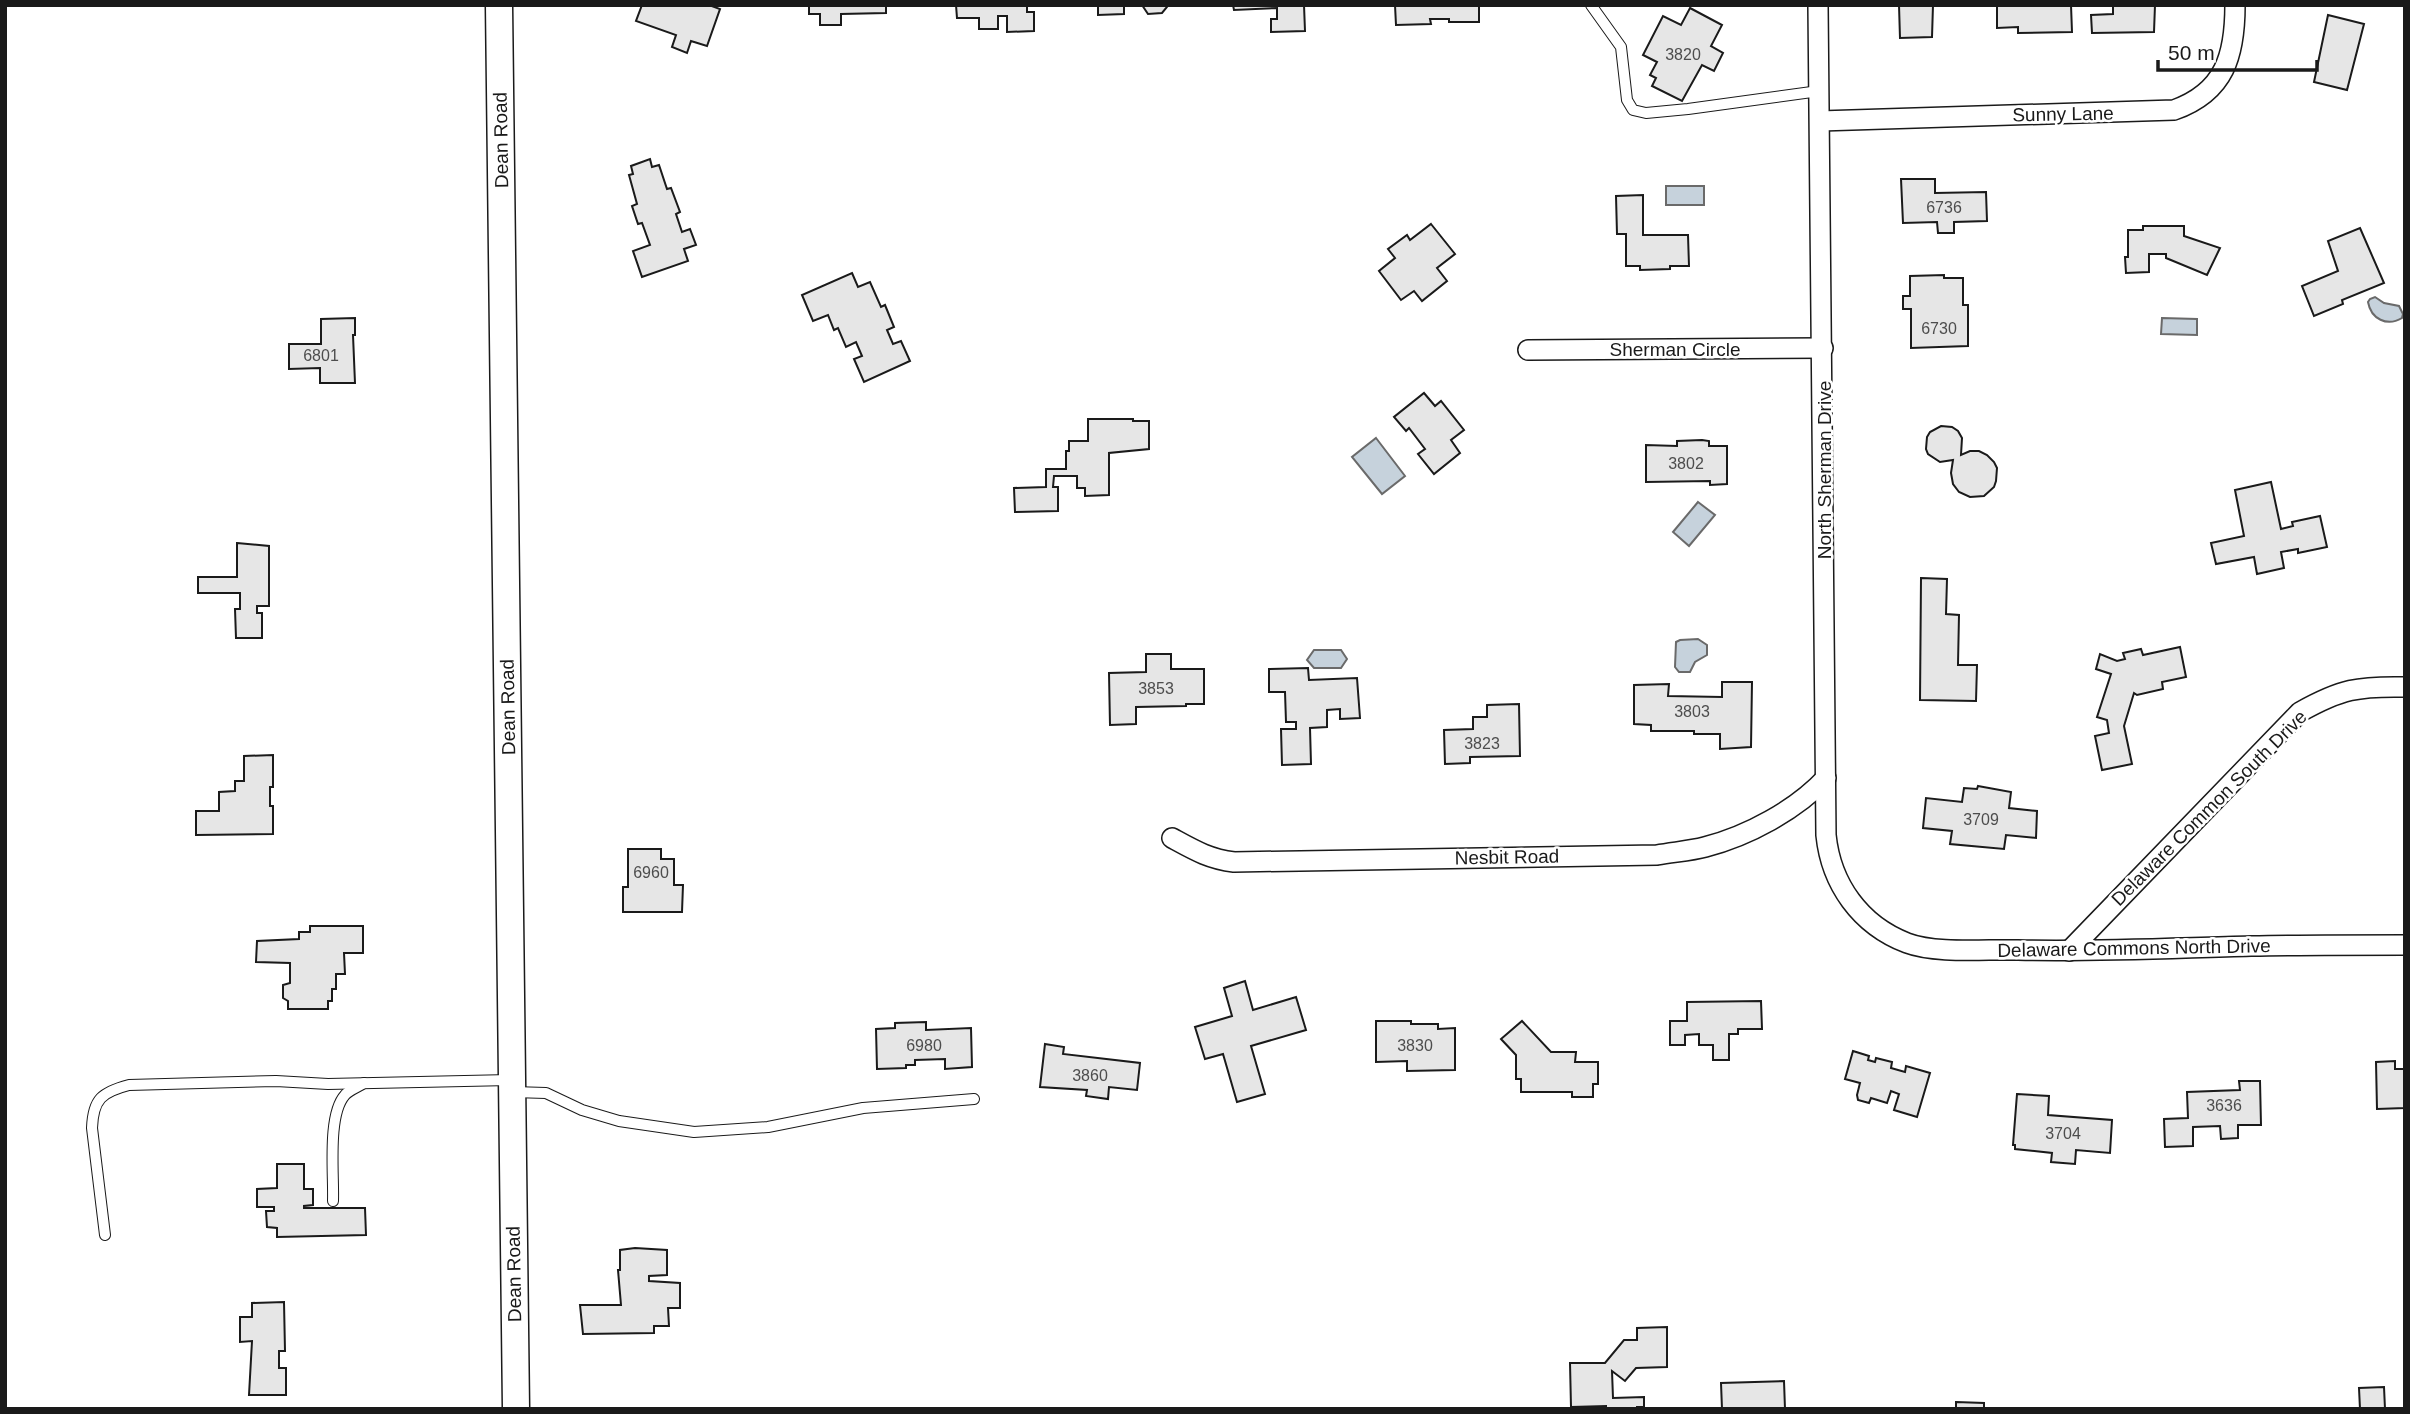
<svg xmlns="http://www.w3.org/2000/svg" width="2410" height="1414" font-family="Arial,sans-serif">
<style>
.water{fill:#c6d2dc;stroke:#6a6a6a;stroke-width:2}
.building{fill:#e6e6e6;stroke:#1a1a1a;stroke-width:2}
.lines{fill:none;stroke-linecap:round;stroke-linejoin:round}
.lane-casing{stroke:#1a1a1a;stroke-width:12}
.street-casing{stroke:#1a1a1a;stroke-width:22}
.secondary-casing{stroke:#1a1a1a;stroke-width:29}
.lane{stroke:#fff;stroke-width:10}
.street{stroke:#fff;stroke-width:19}
.secondary{stroke:#fff;stroke-width:26}
.labels{text-anchor:middle;dominant-baseline:central;stroke-width:5;stroke-linejoin:round;paint-order:stroke}
.number-label{font-size:16px;fill:#4d4d4d}
.street-label{font-size:19px;fill:#1a1a1a;stroke:#fff}
</style>
<rect width="100%" height="100%" fill="#fff"/>
<!-- water -->
<g class="water">
<rect x="1666" y="186" width="38" height="19"/>
<path d="M2375,297l9,6 15,3 4,8 -1,4c-15,9 -31,1 -34,-16l2,-3z"/>
<path d="M2162,318l35,1v16l-36,-1z"/>
<path d="M1376,438l29,38 -23,18 -30,-37z"/>
<path d="M1698,502l17,13 -26,31 -16,-14z"/>
<path d="M1698,639l9,6v10l-12,7 -5,10h-11l-4,-5 1,-25 4,-2z"/>
<path d="M1314,650h27l6,9 -6,9h-27l-7,-8z"/>
</g>
<!-- building -->
<g class="building">
<path d="M642,5h67l11,4 -13,37 -16,-5 -4,12 -15,-6 4,-12 -40,-14z"/>
<path d="M809,5h77v8l-45,1v11h-21v-11h-11z"/>
<path d="M956,5h71v7h7v19l-27,1v-16h-9v13h-19v-11h-22z"/>
<path d="M1098,5h26v9l-26,1z"/>
<path d="M1142,5h25v2l-5,6 -14,1z"/>
<path d="M1233,5h71l1,26 -34,1v-13h6v-11l-43,2z"/>
<path d="M1395,5h84v17h-30v-3h-19l1,5 -35,1z"/>
<path d="M1899,5h34l-1,32 -32,1z"/>
<path d="M1997,5h74l1,27 -54,1v-6l-21,1z"/>
<path d="M2113,5h42l-1,27 -62,1 -1,-18 22,-1z"/>
<path d="M1690,8l32,17 -11,21 12,7 -9,18 -12,-6 -20,36 -30,-15 4,-8 -6,-3 7,-13 -14,-7 20,-39 18,9z"/>
<path d="M2328,15l36,9 -17,66 -33,-8z"/>
<path d="M650,159l2,8 7,-2 8,24 4,-1 9,24 -4,2 6,18 8,-3 6,16 -12,4 4,12 -46,16 -9,-26 17,-6 -8,-22 -4,1 -6,-18 5,-2 -8,-29 4,-1 -2,-8z"/>
<path d="M1901,179h34v14l51,-1 1,29 -33,1v11h-16l-1,-11 -34,1z"/>
<path d="M1643,195v40h45l1,31h-19v3l-30,1v-4h-14v-32h-9l-1,-38z"/>
<path d="M1431,224l24,30 -18,14 10,13 -25,20 -8,-10 -13,9 -22,-29 16,-13 -7,-9 19,-14 3,5z"/>
<path d="M2143,226h41v10l36,12 -13,27 -41,-17v-4h-17v18l-23,1 -1,-16h3v-27h15z"/>
<path d="M2360,228l24,55 -42,17 1,4 -29,12 -12,-30 36,-15 -10,-30z"/>
<path d="M852,273l6,14 12,-5 11,25 4,-2 9,22 -7,3 6,14 8,-3 9,20 -46,21 -10,-23 8,-3 -6,-14 -10,5 -8,-19 -4,2 -6,-15 -15,6 -11,-26z"/>
<path d="M1944,275v3h19v27h5v41l-57,2v-39h-8v-13h7v-20z"/>
<path d="M355,318v17h-2l2,48h-35v-15l-31,1v-25h32v-25z"/>
<path d="M1424,393l11,13 6,-5 23,29 -13,10 9,13 -26,21 -16,-20 7,-5 -16,-21 -3,3 -12,-14z"/>
<path d="M1088,419h45v2h16v28l-40,4v42l-24,1v-8h-8v-12h-23l-1,11h5v24l-43,1 -1,-24 32,-1v-18h20v-18h3v-10h19z"/>
<path d="M1941,426l11,1 6,4 4,7 -1,17 9,-4h9l8,4 7,7 3,6 -1,13 -2,6 -10,9 -14,1 -11,-5 -6,-8 -2,-11 2,-13 -13,2 -12,-8 -2,-5 1,-12 3,-5z"/>
<path d="M1702,440l7,1v5h18v38l-17,1v-4l-64,1v-37l31,1v-5z"/>
<path d="M2271,482l10,47 12,-3 -1,-4 28,-6 7,31 -29,6v-4l-17,3 3,16 -27,6 -3,-17 -38,7 -5,-21 33,-7 -9,-46z"/>
<path d="M237,543l32,3v60h-12v7h5v25h-26l-1,-29h5v-16h-42v-16h39z"/>
<path d="M1921,578l26,1 -1,35 13,1 -1,50h19l-1,36 -56,-1z"/>
<path d="M2180,647l6,30 -24,5 1,7 -26,6 -3,-2 -10,33 8,38 -30,6 -7,-34 14,-3 -2,-13 -10,-3 14,-43 -15,-5 4,-15 17,7 8,-2 -2,-6 18,-4 2,6z"/>
<path d="M1146,654h25v15h33v35h-18v2l-50,1v17l-26,1 -1,-52 37,-1z"/>
<path d="M1308,668l1,12 48,-2 3,40 -20,1v-10l-13,1v17l-17,1 1,36 -29,1 -1,-36h15v-7h-10l-1,-30h-16v-23z"/>
<path d="M1722,682h30l-1,65 -31,2v-15h-26v-3h-43v-6l-17,-1v-39l35,-1 -1,12 54,1z"/>
<path d="M1519,704l1,52 -50,1v6l-25,1 -1,-34 29,-1v-12h14v-12z"/>
<path d="M273,755v32h-3v19h3v28l-77,1v-24h23v-19l16,-1v-10h9v-25z"/>
<path d="M1978,786l33,6 -2,16 28,3 -1,27 -30,-3 -2,14 -54,-5 2,-13 -29,-3 3,-30 36,4 2,-14 13,1z"/>
<path d="M628,849h33v10h13v26h9l-1,27h-59v-25h5z"/>
<path d="M310,926h53v27h-19l1,21h-9v15h-4v12h-4v8h-40v-8l-5,-3v-13l7,-2v-20l-34,-1 1,-21 42,-2v-7h11z"/>
<path d="M1245,981l8,29 43,-13 10,33 -55,16 14,48 -28,8 -14,-48 -18,5 -10,-32 37,-11 -8,-28z"/>
<path d="M1761,1001l1,28h-24v5h-9v26h-16v-15h-14v-11l-14,1v10h-15v-24h17v-19z"/>
<path d="M1376,1021h35v3h27v5l17,-1v42l-48,1v-10l-31,1z"/>
<path d="M1522,1021l29,31h25l-1,10h23v22h-5v13h-21v-5h-51v-13h-5v-24l-15,-16z"/>
<path d="M926,1022v8l45,-2 1,39 -27,2v-10l-30,1v5h-9v3l-29,1 -1,-40 19,-1v-5z"/>
<path d="M1045,1044l19,3 -1,7 77,9 -3,27 -28,-3 -1,12 -22,-3 1,-6 -47,-3z"/>
<path d="M1853,1051l16,5 -1,4 7,2 1,-4 16,4 -1,6 14,4 1,-6 24,7 -13,44 -23,-7 5,-16 -8,-3 -4,12 -16,-5 -2,5 -11,-3 -1,-5 3,-12 -15,-4z"/>
<path d="M2395,1061v8h10v39l-28,1 -1,-47z"/>
<path d="M2239,1081h21l1,44h-23v13l-17,1 -1,-13 -27,1v19l-28,1 -1,-28 24,-1 -1,-26 53,-2z"/>
<path d="M2017,1094l32,2 -1,19 64,5 -2,33 -34,-3 -1,14 -24,-2 1,-9 -37,-4v-4h-2z"/>
<path d="M277,1164h27v25h9v16l-9,1v2h61l1,27 -89,2v-9l-10,-1 -1,-16h8v-4h-17v-18l20,-1z"/>
<path d="M635,1248l32,2v25l-18,1v5l31,2v25h-12l1,18h-15v7l-71,1 -3,-29h41l-3,-35h2v-20z"/>
<path d="M284,1302l1,49h-6v17h7v27h-37l3,-54 -12,1v-25h12v-14z"/>
<path d="M1667,1327v40l-31,1 -11,13 -13,-10 1,27 31,-1v10h-7v2h-31v-3l-35,1 -1,-44h35l19,-23h13v-12z"/>
<path d="M1784,1381l1,28h-63l-1,-26z"/>
<path d="M2384,1387l1,22h-25l-1,-21z"/>
<path d="M1956,1402l28,1v6h-28z"/>
</g>
<g class="lines">
<defs>
<g id="lane">
<path d="M1591,5l30,42 6,53 6,10 13,3 42,-4 131,-18"/>
<path d="M513,1092l33,1 36,17 37,11 75,11 74,-5 95,-19 111,-9"/>
<path d="M333,1201c1,-26 -6,-86 12,-106 4,-5 13,-8 19,-12"/>
<path d="M105,1235l-13,-107c1,-29 10,-36 37,-43l147,-4 52,3 183,-4"/>
</g>
<g id="street">
<path d="M1818,5l8,830c5,49 34,90 81,108 29,11 79,6 111,7 78,2 155,-2 233,-4 51,-1 103,-1 154,-1"/>
<path d="M1820,121l354,-11c51,-18 61,-55 61,-105"/>
<path d="M1528,350l295,-2"/>
<path d="M1172,838c22,12 37,21 62,24l423,-7c16,-3 33,-4 48,-8 43,-11 91,-37 121,-69"/>
<path d="M2069,951l231,-239c41,-23 58,-26 105,-25"/>
</g>
<path id="secondary" d="M499,5l17,1404"/>
</defs>
<!-- lane casing -->
<use href="#lane" class="lane-casing"/>
<!-- street casing -->
<use href="#street" class="street-casing"/>
<!-- secondary casing -->
<use href="#secondary" class="secondary-casing"/>
<!-- lane -->
<use href="#lane" class="lane"/>
<!-- street -->
<use href="#street" class="street"/>
<!-- secondary -->
<use href="#secondary" class="secondary"/>
</g>
<g class="labels">
<!-- number labels -->
<g class="number-label">
<text x="1683" y="54">3820</text>
<text x="1944" y="207">6736</text>
<text x="1939" y="328">6730</text>
<text x="321" y="355">6801</text>
<text x="1686" y="463">3802</text>
<text x="1156" y="688">3853</text>
<text x="1692" y="711">3803</text>
<text x="1482" y="743">3823</text>
<text x="1981" y="819">3709</text>
<text x="651" y="872">6960</text>
<text x="924" y="1045">6980</text>
<text x="1415" y="1045">3830</text>
<text x="1090" y="1075">3860</text>
<text x="2224" y="1105">3636</text>
<text x="2063" y="1133">3704</text>
</g>
<!-- street labels -->
<g class="street-label">
<text transform="translate(2063 114) rotate(-1)">Sunny Lane</text>
<text transform="translate(501 140) rotate(-91)">Dean Road</text>
<text x="1675" y="349">Sherman Circle</text>
<text transform="translate(1824 470) rotate(-90)">North Sherman Drive</text>
<text transform="translate(508 707) rotate(-91)">Dean Road</text>
<text transform="translate(2209 808) rotate(-45)">Delaware Common South Drive</text>
<text transform="translate(1507 857) rotate(-1)">Nesbit Road</text>
<text transform="translate(2134 948) rotate(-1)">Delaware Commons North Drive</text>
<text transform="translate(514 1274) rotate(-91)">Dean Road</text>
</g>
</g>
<!-- border -->
<rect width="2410" height="1414" fill="none" stroke="#1a1a1a" stroke-width="14"/>
<!-- scale -->
<path d="M2158 60v10h159v-10" fill="none" stroke="#1a1a1a" stroke-width="3.5"/>
<text x="2168" y="60" font-size="21" fill="#1a1a1a" stroke="#ffffff" stroke-width="5" paint-order="stroke">50 m</text>
</svg>
